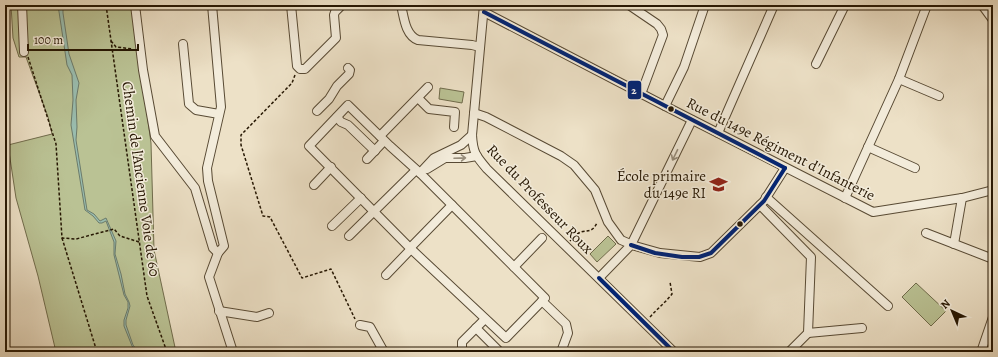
<svg xmlns="http://www.w3.org/2000/svg" width="998" height="357" font-family="Alegreya,serif">
<style>
.green{fill:#bac294;stroke:#706c4c}
.water{fill:#9abeb0;stroke:#6c7b6b}
.lines{fill:none;stroke-linecap:round;stroke-linejoin:round}
.minor-casing{stroke:#584a34;stroke-width:10}
.path{stroke:#261703;stroke-width:1.5;stroke-dasharray:3 2;stroke-linecap:butt}
.minor{stroke:#f3ecdb;stroke-width:8}
.bus-1-casing{stroke:#f3ecdb;stroke-width:7}
.bus-1{stroke:#002374;stroke-width:4}
.oneway{stroke:#978c7a}
.bus-dot{fill:#261703;stroke:#f3ecdb;stroke-width:1.5}
.labels{text-anchor:middle;dominant-baseline:central;stroke-width:3;stroke-linejoin:round;paint-order:stroke}
.street-label{font-size:15px;fill:#261703;stroke:#f3ecdb}
.poi-label{font-size:15px;fill:#261703;stroke:#f3ecdb;text-anchor:end}
.line-badge{stroke:#f3ecdb;stroke-width:1.5}
.badge-label{font-size:11px;text-anchor:middle;font-weight:bold;fill:#fff}
</style>
<rect width="100%" height="100%" fill="#ede1c7"/>
<filter id="stains"><feTurbulence type="fractalNoise" baseFrequency=".005" numOctaves="4"/><feColorMatrix values="0 0 0 0 .2 0 0 0 0 .09 0 0 0 0 .02 0 0 0 .5 -.17"/></filter>
<radialGradient id="worn" r=".72"><stop offset=".6" stop-color="#630" stop-opacity="0"/><stop offset="1" stop-color="#630" stop-opacity=".3"/></radialGradient>
<!-- green -->
<g class="green">
<path d="M11,5h121l19,138 3,107 22,102h-120l-18,-76 -22,-78 -8,-53 44,-11 -4,-17 -22,-60h-7l-6,-19z"/>
<path d="M440,88l24,4 -2,11 -23,-4z"/>
<path d="M608,236l8,8 -19,18 -7,-8z"/>
<path d="M916,283l30,28 -15,15 -29,-29z"/>
</g>
<!-- water -->
<path class="water" d="M58,5h5v8l6,41 10,29 -3,17 1,27 -1,13 11,70 7,4 6,7 6,-3 10,23 -1,13 6,20 4,20 4,8 1,4 -4,14v5l7,20 5,7h-2l-4,-6 -8,-20v-6l4,-12v-6l-4,-7 -10,-40v-13l-8,-21 -4,2h-3l-6,-7 -8,-6 -14,-85 2,-25 -1,-25 -5,-10z"/>
<g class="lines">
<defs>
<g id="minor">
<path d="M22,5l2,47"/>
<path d="M135,5l8,65 12,66 40,52 18,60 5,5"/>
<path d="M212,5l9,102 -14,61 1,13 16,65 -6,7 -9,24 24,75"/>
<path d="M291,5l6,61 3,3h5l31,-31 -2,-23 1,-3 7,-7"/>
<path d="M401,5c3,12 4,30 17,35l54,5 8,2"/>
<path d="M484,5l-12,130c1,18 4,21 15,34l187,183"/>
<path d="M629,5l28,19 4,5 2,6 -22,59"/>
<path d="M982,5l11,15"/>
<path d="M484,12l181,94 208,106 89,-14 31,-8"/>
<path d="M183,44l6,60 7,6 23,4"/>
<path d="M816,64l29,-59"/>
<path d="M899,79l40,17"/>
<path d="M418,98l11,11 26,3 -1,15"/>
<path d="M348,105l42,41 30,27 125,125 -39,40 -96,-90 -101,-102z"/>
<path d="M665,106l19,-39 21,-62"/>
<path d="M317,111l12,-12 8,-13 12,-12 1,-4 -2,-2"/>
<path d="M474,113l12,4 75,39 13,9 21,25 13,32 13,18 14,6 25,7 40,4 11,-4 53,-52 21,-33"/>
<path d="M337,117l4,5 7,3 27,26"/>
<path d="M718,133l56,-128"/>
<path d="M380,136l48,-49"/>
<path d="M868,147l47,21"/>
<path d="M367,159l17,-18"/>
<path d="M427,169l18,-11h20l12,-2"/>
<path d="M420,173l14,-15 27,-13 11,-10"/>
<path d="M314,185l17,-18"/>
<path d="M766,197l122,109"/>
<path d="M845,198l54,-119 28,-74"/>
<path d="M760,205l51,52 -3,76 -19,19"/>
<path d="M332,226l29,-28"/>
<path d="M926,233l67,26"/>
<path d="M349,236l67,-66"/>
<path d="M954,244l8,-46"/>
<path d="M410,248l42,-43"/>
<path d="M514,267l28,-29"/>
<path d="M386,275l25,-26"/>
<path d="M599,278l32,-33 61,-125"/>
<path d="M542,301l24,23 2,9 -7,19"/>
<path d="M219,311l38,6 12,-4"/>
<path d="M360,325l10,2 14,25"/>
<path d="M476,328l24,24"/>
<path d="M808,333l54,-5"/>
<path d="M462,352v-10l23,-23"/>
<path d="M981,352l12,-35"/>
</g>
</defs>
<!-- minor casing -->
<use href="#minor" class="minor-casing"/>
<!-- path -->
<g class="path">
<path d="M106,5l41,291 20,56"/>
<path d="M111,41l5,6 17,2"/>
<path d="M28,57l28,87 6,94 14,1 38,-10 6,7 19,6"/>
<path d="M295,75l-3,8 -51,52v10l22,71 7,1 32,61 29,-9 24,50"/>
<path d="M62,238l35,114"/>
<path d="M570,241c2,-2 5,-5 7,-7 9,-6 14,1 20,-11"/>
<path d="M650,317c7,-8 15,-14 22,-23l-2,-12"/>
</g>
<!-- minor -->
<use href="#minor" class="minor"/>
<defs>
<g id="bus-1">
<path d="M484,12l301,156"/>
<path d="M631,245l24,8 27,4h17l12,-4 53,-52 21,-33"/>
<path d="M599,278l75,74"/>
</g>
</defs>
<!-- bus-1 casing -->
<use href="#bus-1" class="bus-1-casing"/>
<!-- bus-1 -->
<use href="#bus-1" class="bus-1"/>
</g>
<!-- one-way arrows -->
<defs><path id="oneway-shaft" d="M-6 0H5M1.5-3L5.5 0L1.5 3" fill="none" stroke-width="1.6" stroke-linecap="round" stroke-linejoin="round"/></defs>
<g class="oneway">
<use href="#oneway-shaft" transform="translate(675 155) rotate(116)"/>
<use href="#oneway-shaft" transform="translate(460 158) rotate(-2)"/>
</g>
<!-- icons -->
<defs>
<symbol id="school-bare" viewBox="-9 -9 18 18"><path d="M0-5L7-2L0 1L-7-2ZM-4 1L0 2.5L4 1V4Q0 6-4 4Z" fill="#8f2418" stroke="#f3ecdb" stroke-width="2.5" paint-order="stroke"/></symbol>
</defs>
<g fill-rule="evenodd">
<use href="#school-bare" x="706" y="172" width="25" height="25"/>
</g>
<!-- markers -->
<g class="bus-dot">
<circle cx="671" cy="109" r="3.5"/>
<circle cx="740" cy="224" r="3.5"/>
</g>
<g class="labels">
<!-- street labels -->
<g class="street-label">
<text transform="translate(781 149) rotate(27)">Rue du 149e Régiment d'Infanterie</text>
<text transform="translate(141 179) rotate(82)">Chemin de l'Ancienne Voie de 60</text>
<text transform="translate(540 199) rotate(46)">Rue du Professeur Roux</text>
</g>
<!-- poi labels -->
<g class="poi-label">
<text x="706" y="176">École primaire<tspan x="706" dy="17">du 149e RI</tspan></text>
</g>
</g>
<rect class="line-badge" x="627" y="80" width="15" height="20" rx="4" fill="#002374"/>
<g class="badge-label">
<text x="634" y="94">2</text>
</g>
<!-- margin -->
<rect width="998" height="357" fill="none" stroke="#ede1c7" stroke-width="20"/>
<rect x="6" y="6" width="986" height="345" fill="none" stroke="#261703" stroke-width="2"/>
<rect x="10" y="10" width="978" height="337" fill="none" stroke="#261703"/>
<!-- north arrow -->
<g transform="translate(952 311) rotate(316)" stroke="#f3ecdb" stroke-width="3" paint-order="stroke">
<path d="M0-3L7 15L0 10L-7 15Z" fill="#261703"/>
<text y="-6" font-size="11" font-weight="bold" text-anchor="middle" fill="#261703">N</text>
</g>
<!-- scale -->
<path d="M28 44v6h110v-6" fill="none" stroke="#261703" stroke-width="2"/>
<text x="34" y="44" font-size="12" fill="#261703" stroke="#f3ecdb" stroke-width="3" paint-order="stroke">100 m</text>
<rect width="100%" height="100%" filter="url(#stains)"/>
<rect width="100%" height="100%" fill="url(#worn)"/>
</svg>
